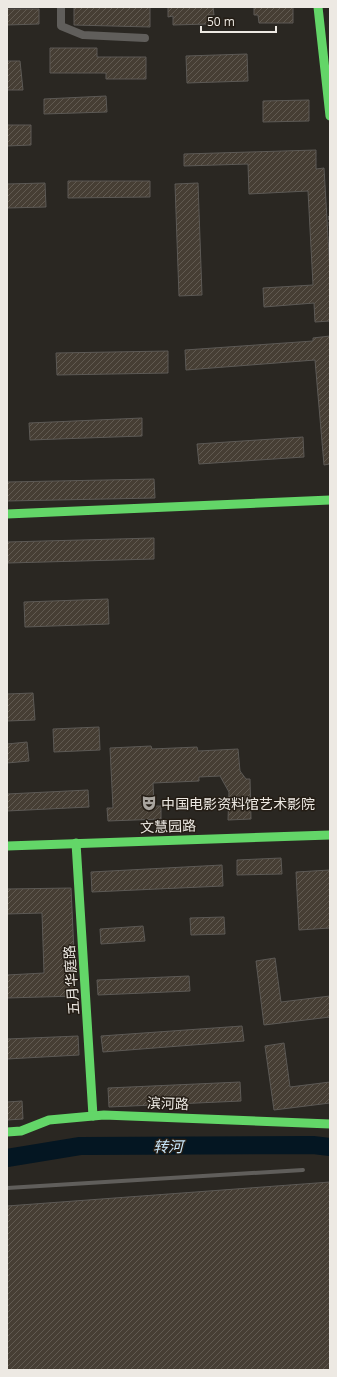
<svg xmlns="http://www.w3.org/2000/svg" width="337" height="1377" font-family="'Open Sans','Noto Sans SC',sans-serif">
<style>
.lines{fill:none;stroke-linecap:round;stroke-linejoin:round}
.river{stroke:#041622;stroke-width:18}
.building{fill:url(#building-hatch);stroke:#5c5955}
.path{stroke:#605d59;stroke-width:2;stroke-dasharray:4 2;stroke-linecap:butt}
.lane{stroke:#605e5b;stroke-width:4}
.street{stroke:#605e5b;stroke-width:8}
.fast{stroke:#63d668;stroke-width:9}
.labels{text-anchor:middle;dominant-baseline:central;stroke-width:3;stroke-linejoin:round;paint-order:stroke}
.poi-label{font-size:14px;fill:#ede9e3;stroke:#241d15;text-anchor:start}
.street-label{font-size:14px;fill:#ede9e3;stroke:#241d15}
.water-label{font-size:15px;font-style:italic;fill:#cae8fc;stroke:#241d15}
</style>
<defs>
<pattern id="building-hatch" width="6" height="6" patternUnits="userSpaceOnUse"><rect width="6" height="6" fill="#463e34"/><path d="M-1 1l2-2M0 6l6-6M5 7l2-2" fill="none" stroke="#615a51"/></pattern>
</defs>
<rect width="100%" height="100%" fill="#2a2722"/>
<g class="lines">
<!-- river -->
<path class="river" d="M7,1158l73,-12 233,-1 17,2"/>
</g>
<!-- building -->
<g class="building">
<path d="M74,7h76v20l-76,-2z"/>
<path d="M168,7h45l1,8h-6v9l-35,1v-9l-5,1z"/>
<path d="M254,7h39v16h-34l-1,-8h-4z"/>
<path d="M7,9h32v15l-32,1z"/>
<path d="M50,48h47v9h49v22h-40v-6h-56z"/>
<path d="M247,54l1,27 -61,2 -1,-27z"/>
<path d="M7,61h13l3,29h-16z"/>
<path d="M106,96l1,16 -63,2v-15z"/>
<path d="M309,100v21l-46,1v-21z"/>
<path d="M7,125h24v20l-24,1z"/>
<path d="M316,150v19l8,-1 6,104v49l-15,1 -1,-19 -50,4 -1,-19 50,-3 -5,-94 -59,3 -1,-30 -64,2v-12z"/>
<path d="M68,181h82v16l-82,1z"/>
<path d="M45,183l1,24 -39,1v-24z"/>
<path d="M198,183l4,112 -23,1 -4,-112z"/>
<path d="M330,336v128l-6,1 -9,-105 -129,10 -1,-20 128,-9v-3z"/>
<path d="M168,351v22l-111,2 -1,-22z"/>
<path d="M142,418v18l-112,4 -1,-17z"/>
<path d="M303,437l1,20 -105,7 -2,-20z"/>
<path d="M154,479l1,19 -148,3v-19z"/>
<path d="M154,538v21l-146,4 -1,-21z"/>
<path d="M108,599l1,25 -84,3 -1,-25z"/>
<path d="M33,693l2,27 -28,1v-27z"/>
<path d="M99,727l1,23 -46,2 -1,-23z"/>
<path d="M27,742l2,19 -22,2v-19z"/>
<path d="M151,746l1,3 45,-2 1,4 40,-2 2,22 6,8h4l1,40 -23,1 1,-28 -9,-16 -21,1v4l-46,2 1,23h7v13l-53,2 -1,-13h6l-3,-60z"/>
<path d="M88,790l1,17 -82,4v-17z"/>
<path d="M281,858l1,16 -45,1v-15z"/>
<path d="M222,865l1,21 -131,6 -1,-20z"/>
<path d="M330,870v58l-31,2 -3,-58z"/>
<path d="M71,888l5,108 -69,2v-23l37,-2 -2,-60 -35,1v-25z"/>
<path d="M224,917l1,17 -34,1 -1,-17z"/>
<path d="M143,926l2,15 -44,3 -1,-15z"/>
<path d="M275,958l6,44 49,-6v21l-66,8 -8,-64z"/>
<path d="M189,976l1,15 -92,4 -1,-15z"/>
<path d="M242,1026l2,15 -141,11 -2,-16z"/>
<path d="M78,1036l1,19 -72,4v-20z"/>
<path d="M284,1043l6,44 40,-5v21l-56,7 -9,-64z"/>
<path d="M240,1082l1,19 -132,6 -1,-19z"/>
<path d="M22,1101l1,18 -16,1v-18z"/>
<path d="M330,1182v188h-323v-164z"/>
</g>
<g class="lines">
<!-- path -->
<path class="path" d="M329,216l1,14"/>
<!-- lane -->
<path class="lane" d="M7,1188l296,-18"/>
<!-- street -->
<path class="street" d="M61,7v19l22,9 62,3"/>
<!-- fast -->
<g class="fast">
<path d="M318,7l12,109"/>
<path d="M7,514l323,-14"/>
<path d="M76,843l17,273"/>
<path d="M7,846l323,-11"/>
<path d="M7,1132l14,-1 28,-11 55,-5 226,9"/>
</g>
</g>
<!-- icons -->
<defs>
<symbol id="theatre-bare" viewBox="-9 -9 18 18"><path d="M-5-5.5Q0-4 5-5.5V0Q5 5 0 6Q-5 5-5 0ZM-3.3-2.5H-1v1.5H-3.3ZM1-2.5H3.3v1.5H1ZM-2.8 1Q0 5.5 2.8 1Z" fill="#a9a59f" stroke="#241d15" stroke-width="2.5" paint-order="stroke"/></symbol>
</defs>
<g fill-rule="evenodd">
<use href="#theatre-bare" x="138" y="792" width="22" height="22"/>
</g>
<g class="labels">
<!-- poi labels -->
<g class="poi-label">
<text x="161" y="803">中国电影资料馆艺术影院</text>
</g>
<!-- street labels -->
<g class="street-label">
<text transform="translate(168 826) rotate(-2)">文慧园路</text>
<text transform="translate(71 980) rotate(-94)">五月华庭路</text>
<text transform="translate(168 1103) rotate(2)">滨河路</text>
</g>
<!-- water labels -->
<g class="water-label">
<text x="168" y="1146">转河</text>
</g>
</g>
<!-- border -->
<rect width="337" height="1377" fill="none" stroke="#ede9e3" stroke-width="16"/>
<!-- scale -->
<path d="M201 26v6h75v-6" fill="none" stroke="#ede9e3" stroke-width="2"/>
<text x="207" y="26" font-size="12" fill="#ede9e3" stroke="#241d15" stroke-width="3" paint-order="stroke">50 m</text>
</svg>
